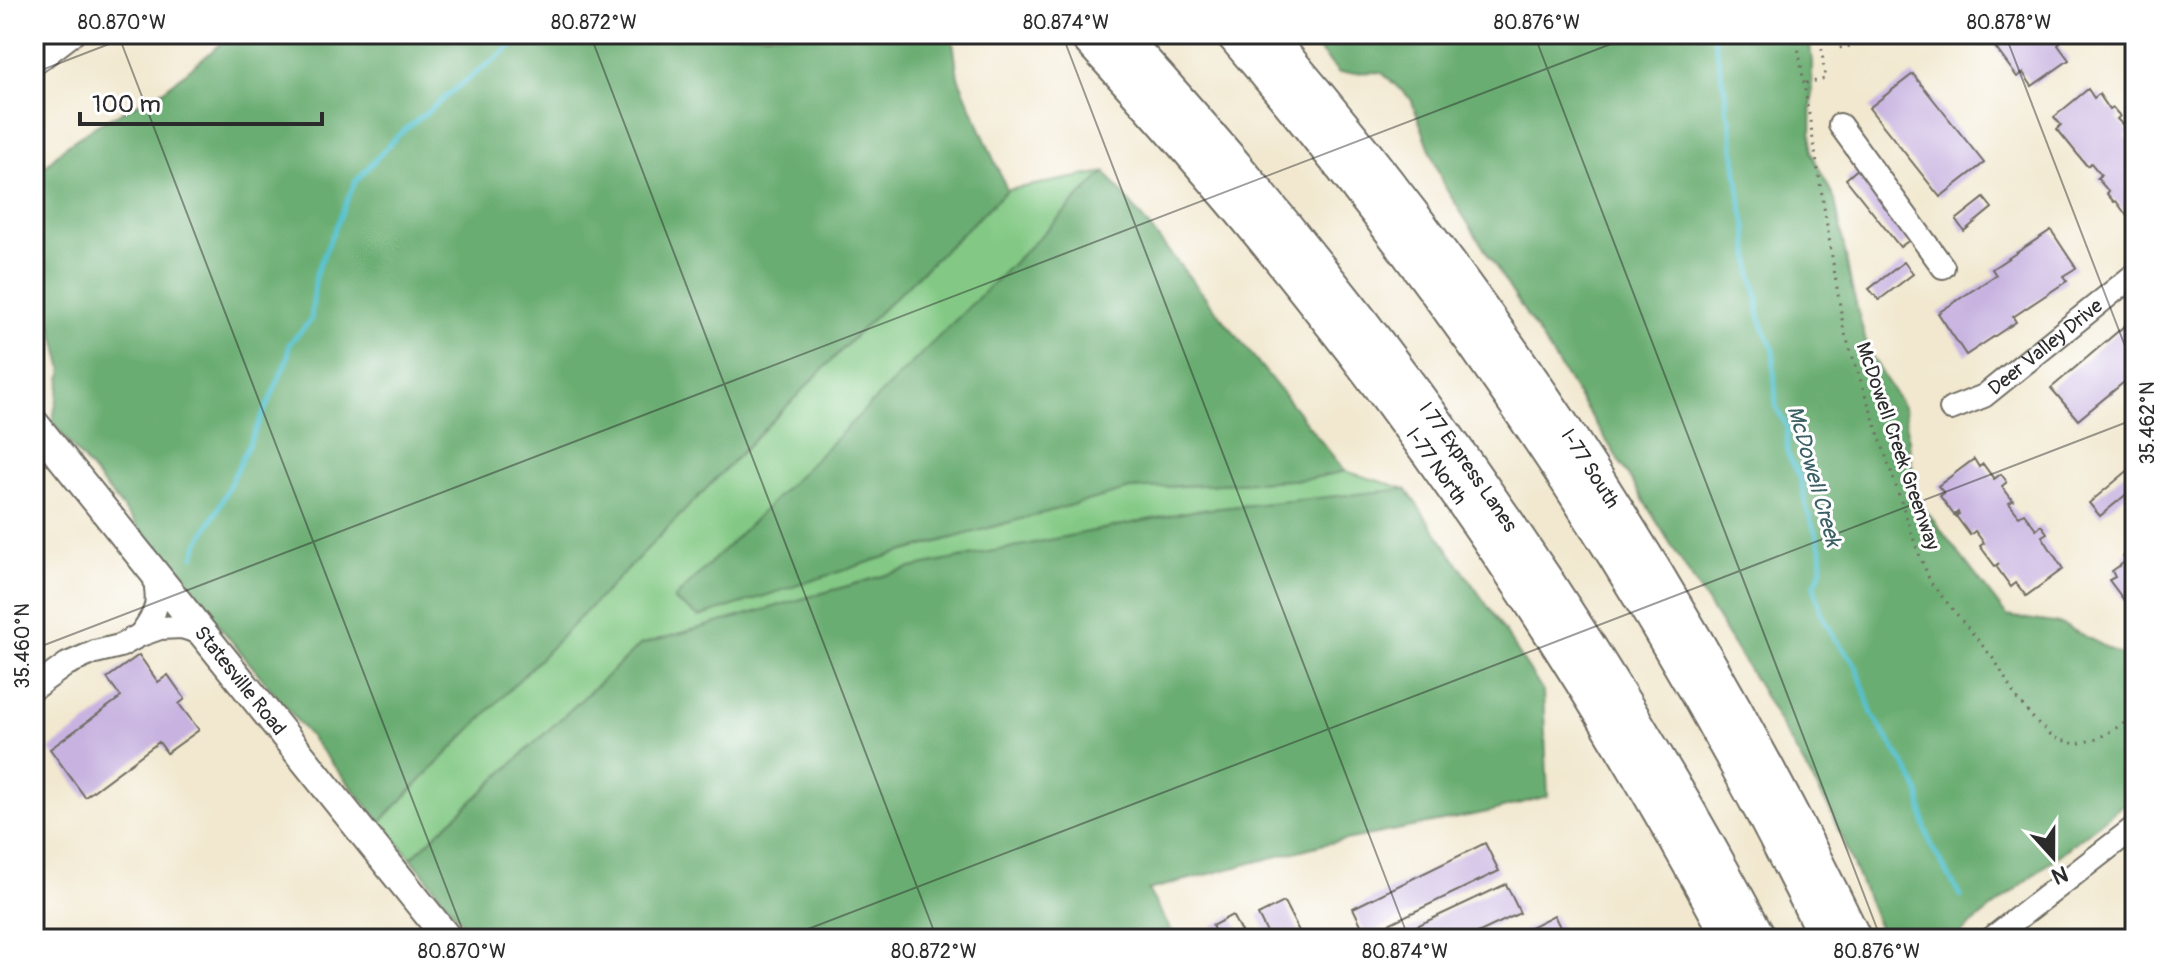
<svg xmlns="http://www.w3.org/2000/svg" width="2169" height="973" font-family="Pangolin,sans-serif">
<style>
.green{fill:#83c985;stroke:#577a58;stroke-width:2}
.forest{fill:#6aad72;stroke:#4a6c4e;stroke-width:2}
.lines{fill:none;stroke-linecap:round;stroke-linejoin:round}
.stream{stroke:#55c1ce;stroke-width:5}
.building{fill:#c8b3e0}
.minor-casing{stroke:#706d64;stroke-width:26}
.major-casing{stroke:#706d64;stroke-width:32}
.highway-casing{stroke:#706d64;stroke-width:36}
.path{stroke:#706d64;stroke-width:3;stroke-dasharray:2 6;stroke-linecap:butt}
.minor{stroke:#fff;stroke-width:22}
.major{stroke:#fff;stroke-width:28}
.highway{stroke:#fff;stroke-width:32}
.ticks{fill:none;stroke:#2b2b2b;stroke-width:2;stroke-opacity:0.45}
.labels{text-anchor:middle;dominant-baseline:central;stroke-width:6;stroke-linejoin:round;paint-order:stroke}
.street-label{font-size:20px;fill:#2b2b2b;stroke:#fff}
.water-label{font-size:22px;font-style:italic;fill:#3a6064;stroke:#fff}
.neatline{fill:none;stroke:#2b2b2b;stroke-width:3}
.ticks-label{font-size:20px;text-anchor:middle;fill:#2b2b2b}
</style>
<rect width="100%" height="100%" fill="#fff"/>
<filter id="ink" filterUnits="userSpaceOnUse"><feTurbulence type="fractalNoise" baseFrequency=".0125" numOctaves="2"/><feDisplacementMap in="SourceGraphic" scale="16" xChannelSelector="R" yChannelSelector="G"/><feConvolveMatrix kernelMatrix="1 2 1 2 8 2 1 2 1" color-interpolation-filters="sRGB"/></filter>
<filter id="wash" filterUnits="userSpaceOnUse"><feTurbulence type="fractalNoise" baseFrequency=".006" numOctaves="4" result="noise"/><feDisplacementMap in="SourceGraphic" scale="32" xChannelSelector="R" yChannelSelector="G"/><feGaussianBlur stdDeviation="1.8" result="paint"/><feColorMatrix in="noise" values="0 0 0 0 0 0 0 0 0 0 0 0 0 0 0 0 0 1.4 0 .05"/><feComposite in="paint" operator="in"/></filter>
<g filter="url(#wash)">
<rect width="100%" height="100%" fill="#f1e8cf"/>
<!-- green -->
<path class="green" d="M1105,172l-431,428 25,17 195,-63 236,-65 178,-10 37,-8 61,18 -214,22 -281,57 -271,77 -229,213 -31,-36 486,-497 141,-135z"/>
<!-- forest -->
<g class="forest">
<path d="M233,34h719l6,43 49,113 -141,135 -486,497 -328,-400 11,-52 -11,-44 -18,-26v-123l33,-32 30,-20 67,-35z"/>
<path d="M1305,34h504l3,29 -1,89 24,48 17,89 16,61 36,59 13,90 90,117 54,8 74,38v133l-182,144h-69l-53,-127 -79,-137 -149,-240 -160,-251 -32,-85 -30,-27 -42,1z"/>
<path d="M1105,172l240,299 -37,8 -178,10 -236,65 -195,63 -25,-18z"/>
<path d="M1406,489l90,129 47,74 5,104 -60,16 -163,32 -177,46 28,49h-701l-64,-81 229,-213 271,-77 281,-57z"/>
</g>
<g class="lines">
<!-- stream -->
<g class="stream">
<path d="M1713,34l14,67 -1,7 4,11 11,84 5,23 6,49 6,23 1,19 14,31 3,59 11,20v26l13,24 7,33 14,38 1,20 -8,18 7,26 14,27 21,26 16,49 37,58 10,20 6,35 7,20 29,50"/>
<path d="M194,556l4,-12 20,-35 54,-114 16,-38 1,-13 22,-24 5,-47 39,-91 40,-44 68,-55 65,-49"/>
</g>
</g>
<g id="blocks">
<!-- building -->
<g class="building">
<path d="M1991,34h63l6,9 -2,2 11,15 -37,26 -9,-13 -6,4 -30,-41z"/>
<path d="M1913,74l71,89 -44,34 -71,-89z"/>
<path d="M2088,89l6,9 5,-4 11,16 3,-2 7,8 -3,3 13,13 -5,4 10,13v69l-4,-5 -4,3 -11,-15 -2,1 -7,-8 2,-2 -12,-14 4,-3 -10,-12 -4,3 -30,-37 4,-4 -7,-8z"/>
<path d="M1860,167l55,69 -15,11 -54,-68z"/>
<path d="M1984,198l8,10 -28,23 -8,-11z"/>
<path d="M2051,230l25,38 -13,8 4,5 -54,36 3,5 -50,33 -28,-42 58,-38 -4,-6z"/>
<path d="M1904,262l9,12 -34,26 -10,-11z"/>
<path d="M2135,317v56l-57,47 -27,-32z"/>
<path d="M1974,459l5,8 4,-3 11,15 7,-5 6,8 -5,4 11,15 -4,2 10,13 5,-3 12,16 5,-4 6,8 -5,3 21,33 -37,27 -10,-13 -5,4 -15,-21 3,-3 -4,3 -15,-20 4,-3 -9,-12 -5,4 -14,-19 3,-2 -1,-2 -4,3 -14,-19 4,-3 -6,-7z"/>
<path d="M2131,468l4,4v15l-35,29 -11,-13z"/>
<path d="M2131,549l3,4 1,-1v63l-26,-35 6,-3 -3,-6 14,-10 -3,-6z"/>
<path d="M139,655l19,27 10,-7 17,24 -6,5 20,26 -32,23 -8,-11 -74,55 -35,-48 71,-52 -14,-19z"/>
<path d="M1485,843l14,28 -133,64 -13,-27z"/>
<path d="M1506,884l14,29 -55,26h-76z"/>
<path d="M1284,902l19,37h-33l-12,-24z"/>
<path d="M1232,915l13,24h-26l-7,-13z"/>
<path d="M1554,915l12,24h-59z"/>
</g>
</g>
</g>
<g filter="url(#ink)">
<use href="#blocks" fill-opacity="0" stroke="#706d64" stroke-width="2"/>
<g class="lines">
<defs>
<g id="minor">
<path d="M34,64l39,-30"/>
<path d="M1840,125l103,142"/>
<path id="s1" d="M1951,409l33,-13 151,-122"/>
<path d="M140,635c19,-26 19,-31 14,-62"/>
<path d="M34,688l33,-24 28,-12 25,-6 20,-11 20,-7 22,-1 22,7"/>
<path d="M1991,939l144,-112"/>
</g>
<g id="major">
<path id="s2" d="M34,423l414,516"/>
</g>
<g id="highway">
<path id="s3" d="M1084,34c78,85 154,171 225,262 160,201 300,417 421,643"/>
<path id="s4" d="M1120,34c252,275 465,576 640,905"/>
<path d="M1232,34c235,275 435,579 594,905"/>
<path id="s5" d="M1267,34c235,273 431,581 588,905"/>
</g>
</defs>
<!-- minor casing -->
<use href="#minor" class="minor-casing"/>
<!-- major casing -->
<use href="#major" class="major-casing"/>
<!-- highway casing -->
<use href="#highway" class="highway-casing"/>
<!-- path -->
<g class="path">
<path d="M1796,34l48,297 73,218 14,34 65,79 20,36 23,27 16,13 20,6 22,-5 38,-22"/>
<path d="M1833,34l6,14 11,-2 17,-12"/>
<path d="M1806,83l19,-4 -5,-45"/>
</g>
<!-- minor -->
<use href="#minor" class="minor"/>
<!-- major -->
<use href="#major" class="major"/>
<!-- highway -->
<use href="#highway" class="highway"/>
</g>
</g>
<!-- ticks -->
<path class="ticks" d="M118,34l348,905M590,34l347,905M1062,34l347,905M1534,34l347,905M2005,34l130,338M34,73l101,-39M34,649l1603,-615M782,939l1353,-520"/>
<g class="labels">
<!-- street labels -->
<g class="street-label">
<text stroke="none"><textPath href="#s1" startOffset="114">Deer Valley Drive</textPath></text>
<text transform="translate(1898 446) rotate(71)">McDowell Creek Greenway</text>
<text stroke="none"><textPath href="#s3" startOffset="558">I-77 North</textPath></text>
<text stroke="none"><textPath href="#s4" startOffset="556">I 77 Express Lanes</textPath></text>
<text stroke="none"><textPath href="#s5" startOffset="542">I-77 South</textPath></text>
<text stroke="none"><textPath href="#s2" startOffset="330">Statesville Road</textPath></text>
</g>
<!-- water labels -->
<g class="water-label">
<text transform="translate(1814 476) rotate(74)">McDowell Creek</text>
</g>
</g>
<!-- margin -->
<rect width="2169" height="973" fill="none" stroke="#fff" stroke-width="88"/>
<!-- north arrow -->
<g transform="translate(2053 857) rotate(159)" stroke="#ffffff" stroke-width="6" paint-order="stroke">
<path d="M0-6L14 30L0 20L-14 30Z" fill="#2b2b2b"/>
<text y="-12" font-size="22" font-weight="bold" text-anchor="middle" fill="#2b2b2b">N</text>
</g>
<!-- scale -->
<path d="M80 112v12h242v-12" fill="none" stroke="#2b2b2b" stroke-width="4"/>
<text x="92" y="112" font-size="24" fill="#2b2b2b" stroke="#ffffff" stroke-width="6" paint-order="stroke">100 m</text>
<rect x="44" y="44" width="2081" height="885" class="neatline"/>
<g class="ticks-label">
<text x="122" y="29">80.870°W</text>
<text x="594" y="29">80.872°W</text>
<text x="1066" y="29">80.874°W</text>
<text x="1537" y="29">80.876°W</text>
<text x="2009" y="29">80.878°W</text>
<text transform="translate(2147 423) rotate(-90)" y="7">35.462°N</text>
<text transform="translate(22 646) rotate(-90)" y="7">35.460°N</text>
<text x="462" y="958">80.870°W</text>
<text x="934" y="958">80.872°W</text>
<text x="1405" y="958">80.874°W</text>
<text x="1877" y="958">80.876°W</text>
</g>
</svg>
